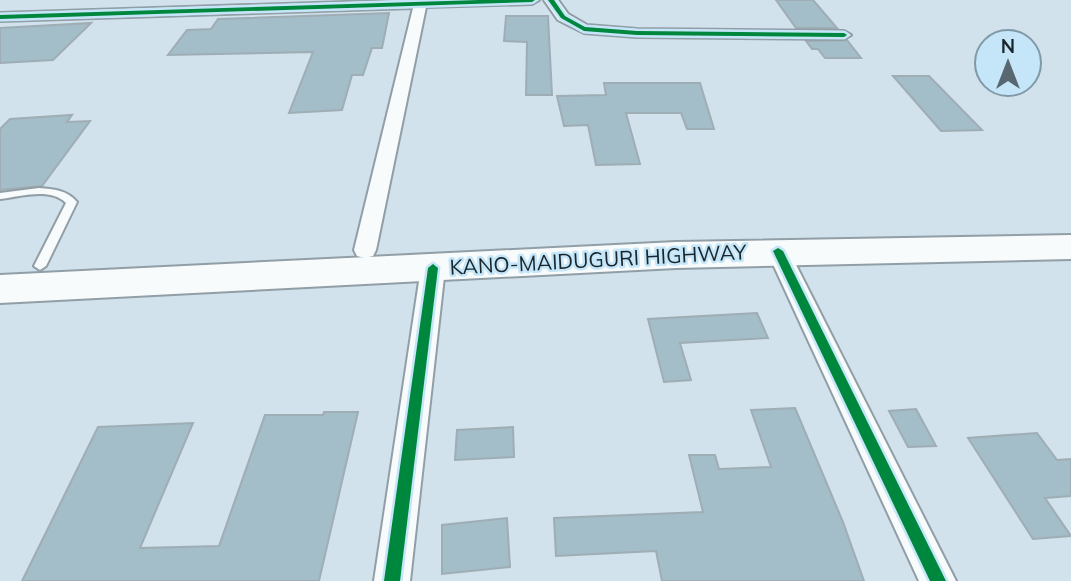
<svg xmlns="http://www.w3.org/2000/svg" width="1071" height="581" font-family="Mulish,sans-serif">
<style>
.building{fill:#a3bdc9;stroke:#9fadb4;stroke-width:2}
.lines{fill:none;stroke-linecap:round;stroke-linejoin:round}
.lane-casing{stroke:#919ea6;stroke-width:4}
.street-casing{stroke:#919ea6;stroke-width:4}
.highway-casing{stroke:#919ea6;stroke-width:4}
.lane{fill:#f8fbfc;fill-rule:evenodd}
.street{fill:#f8fbfc;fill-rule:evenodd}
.highway{fill:#f8fbfc;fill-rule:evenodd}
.cycleway-casing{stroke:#c5e6f8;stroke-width:5}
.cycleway{fill:#00873e;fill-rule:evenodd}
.labels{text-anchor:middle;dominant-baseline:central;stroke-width:5;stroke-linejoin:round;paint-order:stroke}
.street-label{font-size:21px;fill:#19262d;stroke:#c5e6f8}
</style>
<rect width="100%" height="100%" fill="#d1e2ec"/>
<!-- building -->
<g class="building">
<path d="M776,0h37l24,28h-41z"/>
<path d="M389,13l-7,35h-10l-9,27h-11l-10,35 -53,3 24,-61 -145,3 19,-25 24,-1 7,-10z"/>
<path d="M506,16h42l4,79h-26l1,-53 -23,-1z"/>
<path d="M91,23l-38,37 -53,3v-35z"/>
<path d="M847,40l14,18h-36l-7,-9h-6l-6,-8z"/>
<path d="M893,76h36l53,54 -41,1z"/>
<path d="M604,83h96l14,46h-27l-6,-16h-55l14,51 -44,1 -8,-40 -24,1 -7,-30 49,-1z"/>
<path d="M72,115l-5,7 23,-1 -48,65 -42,4v-61l10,-10z"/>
<path d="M757,313l11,25 -88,5 11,37 -27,2 -16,-63z"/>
<path d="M795,408l48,114 21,59h-202l-6,-30 -100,5 -2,-38 149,-6 -14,-57h26l4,14 52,-2 -20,-57z"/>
<path d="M916,409l20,37 -28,1 -19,-36z"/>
<path d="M324,412h34l-39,169h-297l76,-154 95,-4 -53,125 79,-2 46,-131h58z"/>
<path d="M513,427l1,30 -59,3 2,-30z"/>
<path d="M1037,433l20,27 14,-1v37l-26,2 26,38 -38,3 -65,-101z"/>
<path d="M507,518l3,49 -68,7v-49z"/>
</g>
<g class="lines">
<defs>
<path id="lane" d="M39,188c15,1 28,2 38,14l-31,64 -6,4 -6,-4 32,-63c-16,-16 -46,-6 -66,-4v-6z"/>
<g id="street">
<path d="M408,0h131l-7,4 -106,3 -50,243 -3,6 -8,2 -8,-2 -3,-6 59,-242 -413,13v-8z"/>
<path d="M544,0h14l10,14 19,11 50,4 207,2 7,4 -7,4 -207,-2 -53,-4 -26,-13z"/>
<path d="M778,243l8,2 3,6 167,330h-37l-152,-330 3,-6z"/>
<path d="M433,260l8,2 4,6 -35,313h-36l47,-313 4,-6z"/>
</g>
<path id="highway" d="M1071,235v24l-395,9 -676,35v-28l676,-33z"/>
</defs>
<!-- lane casing -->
<use href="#lane" class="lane-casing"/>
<!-- street casing -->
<use href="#street" class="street-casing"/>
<!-- highway casing -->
<use href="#highway" class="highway-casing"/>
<!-- lane -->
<use href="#lane" class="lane"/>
<!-- street -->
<use href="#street" class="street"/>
<!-- highway -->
<use href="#highway" class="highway"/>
<defs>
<g id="cycleway">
<path d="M479,0h56l-3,2 -532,17v-4z"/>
<path d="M548,0h6l11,16 20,11 52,4 207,2 3,2 -3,2 -207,-2 -53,-4 -23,-13z"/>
<path d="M778,248l5,3 163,330h-16l-157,-330z"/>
<path d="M433,264l5,4 -38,313h-16l44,-313z"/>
</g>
</defs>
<!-- cycleway casing -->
<use href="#cycleway" class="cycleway-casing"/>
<!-- cycleway -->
<use href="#cycleway" class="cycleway"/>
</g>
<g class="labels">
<!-- street labels -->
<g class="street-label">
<text transform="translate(598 259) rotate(-3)">KANO-MAIDUGURI HIGHWAY</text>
</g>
</g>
<!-- north arrow -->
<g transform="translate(1008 63)"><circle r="33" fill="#c5e6f8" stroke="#8099a7" stroke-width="2"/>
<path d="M0-5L12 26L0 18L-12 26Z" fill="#596870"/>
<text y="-10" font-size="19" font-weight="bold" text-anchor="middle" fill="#19262d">N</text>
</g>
</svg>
